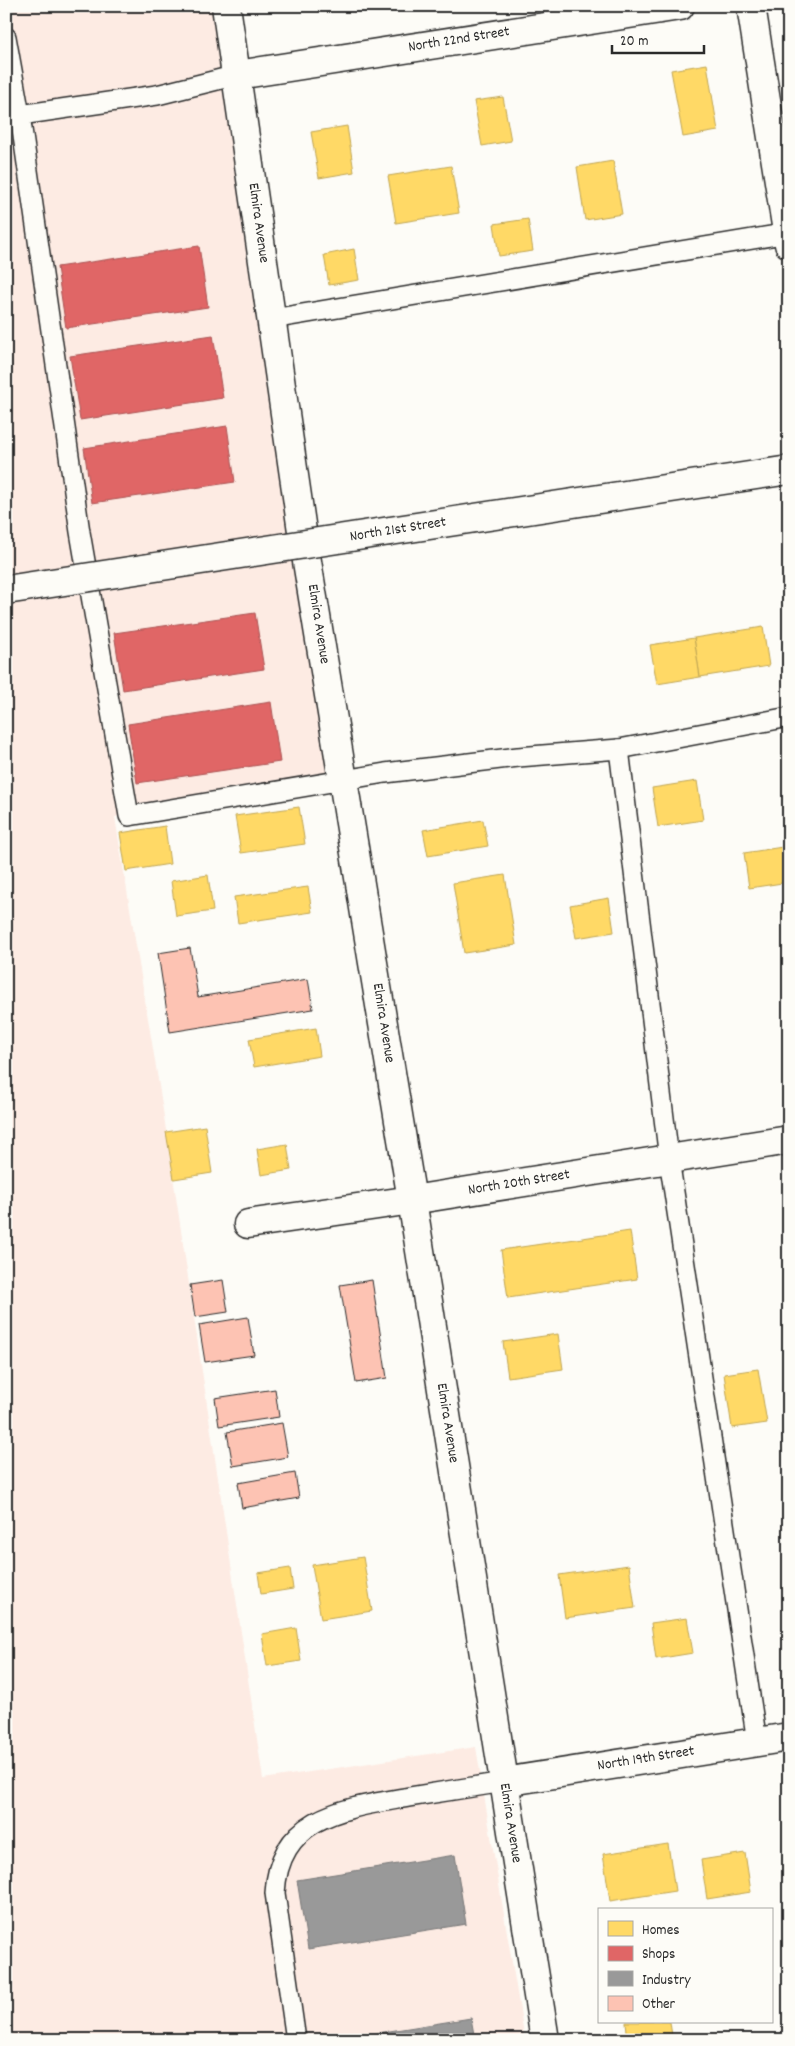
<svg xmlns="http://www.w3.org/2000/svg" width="795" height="2046" font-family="Dekko,sans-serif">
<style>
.built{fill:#fdebe3}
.homes{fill:#ffd966;stroke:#bfa554}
.shops{fill:#e06666;stroke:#aa5454}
.industry{fill:#999;stroke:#787878}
.building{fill:#fdc3b3;stroke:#2b2b2b}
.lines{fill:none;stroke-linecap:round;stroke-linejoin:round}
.lane-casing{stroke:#2b2b2b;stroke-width:22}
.street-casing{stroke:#2b2b2b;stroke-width:31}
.secondary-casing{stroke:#2b2b2b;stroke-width:31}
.lane{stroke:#fdfcf7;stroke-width:19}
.street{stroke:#fdfcf7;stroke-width:28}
.secondary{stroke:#fdfcf7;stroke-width:28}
.secondary-bridge-casing{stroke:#2b2b2b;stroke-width:31;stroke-linecap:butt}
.secondary-bridge{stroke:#fdfcf7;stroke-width:28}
.labels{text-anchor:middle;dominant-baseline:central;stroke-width:5;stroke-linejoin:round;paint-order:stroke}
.street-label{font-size:15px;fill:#2b2b2b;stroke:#fdfcf7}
</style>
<rect width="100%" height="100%" fill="#fdfcf7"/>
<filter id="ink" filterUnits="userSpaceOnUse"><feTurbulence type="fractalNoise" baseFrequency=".02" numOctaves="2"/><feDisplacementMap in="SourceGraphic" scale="10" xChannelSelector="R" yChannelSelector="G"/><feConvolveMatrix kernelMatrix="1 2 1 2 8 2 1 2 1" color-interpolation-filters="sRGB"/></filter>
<g filter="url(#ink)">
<!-- built -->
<path class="built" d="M6,6h220l118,775 -229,36 48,293 100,669 213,-32 49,293h-519z"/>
<!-- homes -->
<g class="homes">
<path d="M707,64l11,67 -35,6 -12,-67z"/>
<path d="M503,97l8,44 -29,5 -8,-45z"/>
<path d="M347,126l7,46 -35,6 -8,-46z"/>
<path d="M613,161l9,53 -37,6 -8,-53z"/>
<path d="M451,166l8,47 -63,10 -8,-47z"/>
<path d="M528,219l5,32 -34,5 -5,-32z"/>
<path d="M354,249l5,31 -30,5 -5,-30z"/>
<path d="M763,627l6,39 -69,11 -6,-39z"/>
<path d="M694,638l6,39 -43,7 -7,-39z"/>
<path d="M697,781l6,39 -45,7 -6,-39z"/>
<path d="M299,807l6,37 -64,9 -6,-37z"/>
<path d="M483,820l5,26 -60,10 -5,-26z"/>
<path d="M165,826l5,38 -44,7 -6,-38z"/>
<path d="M789,846v36l-40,6 -5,-35z"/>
<path d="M208,875l5,36 -37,5 -5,-35z"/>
<path d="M505,875l11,70 -52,8 -11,-70z"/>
<path d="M308,887l4,25 -74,11 -4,-26z"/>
<path d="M609,898l5,34 -38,6 -6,-33z"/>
<path d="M316,1028l4,28 -66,11 -5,-28z"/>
<path d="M205,1126l7,47 -38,6 -8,-47z"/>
<path d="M287,1144l4,26 -30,5 -4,-26z"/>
<path d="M630,1231l7,48 -129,19 -7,-48z"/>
<path d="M558,1334l5,35 -55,8 -5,-35z"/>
<path d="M758,1369l9,54 -35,5 -8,-54z"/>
<path d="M363,1557l9,54 -51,8 -9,-54z"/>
<path d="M629,1565l6,43 -70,10 -6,-43z"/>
<path d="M290,1568l3,21 -32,5 -3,-21z"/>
<path d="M687,1618l6,35 -37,6 -5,-36z"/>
<path d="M296,1628l5,33 -34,5 -5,-32z"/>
<path d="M785,1633h4v23z"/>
<path d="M668,1844l7,47 -65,10 -7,-47z"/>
<path d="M745,1853l6,39 -44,7 -6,-39z"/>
<path d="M626,2022h44l2,14 -23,4h-21z"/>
</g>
<!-- shops -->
<g class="shops">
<path d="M199,246l9,61 -142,21 -9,-61z"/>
<path d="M213,335l10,63 -143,22 -10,-64z"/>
<path d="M227,426l8,56 -143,21 -8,-55z"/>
<path d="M255,613l9,56 -141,21 -9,-57z"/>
<path d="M271,702l9,60 -143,21 -9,-59z"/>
</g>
<!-- industry -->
<g class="industry">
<path d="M455,1855l11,69 -158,25 -11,-69z"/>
<path d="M471,2018l4,22h-142z"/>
</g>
<!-- building -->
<g class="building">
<path d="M190,948l8,49 110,-18 5,30 -143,23 -12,-79z"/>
<path d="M223,1280l5,32 -33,5 -5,-32z"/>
<path d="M372,1280l15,98 -31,5 -16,-98z"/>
<path d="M248,1317l6,38 -49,7 -6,-37z"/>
<path d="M275,1389l4,28 -60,9 -4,-28z"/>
<path d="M282,1423l6,34 -55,9 -6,-34z"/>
<path d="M295,1473l4,25 -57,10 -4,-25z"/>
</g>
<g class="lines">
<defs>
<g id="lane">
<path d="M6,37l14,78 60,417 49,284 256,-43 133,-16 101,-8 170,-32"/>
<path d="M20,115l137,-20 80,-20"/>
<path d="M272,319l517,-86"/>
<path d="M619,749l50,410 88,583"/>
<path d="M296,2040l-21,-147c4,-79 73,-85 134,-96 32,-5 63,-10 95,-15"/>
</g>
<g id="street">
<path d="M226,6l76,525 110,669 133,840"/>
<path d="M751,6l38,238"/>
<path d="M237,75l443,-69"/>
<path d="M248,1224l164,-24 377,-60"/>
<path d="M504,1782l285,-45"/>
</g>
<path id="secondary" d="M390,531l399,-61"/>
</defs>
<!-- lane casing -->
<use href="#lane" class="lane-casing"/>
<!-- street casing -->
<use href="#street" class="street-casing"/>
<!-- secondary casing -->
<use href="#secondary" class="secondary-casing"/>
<!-- lane -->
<use href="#lane" class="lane"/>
<!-- street -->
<use href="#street" class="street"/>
<!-- secondary -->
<use href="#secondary" class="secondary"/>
<defs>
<path id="secondary-bridge" d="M6,590l384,-59"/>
</defs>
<!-- secondary-bridge casing -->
<use href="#secondary-bridge" class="secondary-bridge-casing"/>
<!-- secondary-bridge -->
<use href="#secondary-bridge" class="secondary-bridge"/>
</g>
</g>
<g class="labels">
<!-- street labels -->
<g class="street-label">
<text transform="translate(459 40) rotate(-9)">North 22nd Street</text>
<text transform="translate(258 223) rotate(82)">Elmira Avenue</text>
<text transform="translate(398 530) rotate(-9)">North 21st Street</text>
<text transform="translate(318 624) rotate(81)">Elmira Avenue</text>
<text transform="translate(383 1023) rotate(81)">Elmira Avenue</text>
<text transform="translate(519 1183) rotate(-9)">North 20th Street</text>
<text transform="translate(447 1423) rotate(81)">Elmira Avenue</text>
<text transform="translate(646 1759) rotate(-9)">North 19th Street</text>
<text transform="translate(510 1823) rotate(81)">Elmira Avenue</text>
</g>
</g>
<!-- margin -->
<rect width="795" height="2046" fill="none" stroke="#fdfcf7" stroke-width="25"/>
<rect x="12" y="12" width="770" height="2021" fill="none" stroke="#2b2b2b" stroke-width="2" filter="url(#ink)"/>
<!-- legend -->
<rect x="598" y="1908" width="175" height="115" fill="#fdfcf7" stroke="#a9a8a5"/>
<rect x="608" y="1921" width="25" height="15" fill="#ffd966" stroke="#a9a8a5"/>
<text x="642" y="1934" font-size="15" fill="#2b2b2b">Homes</text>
<rect x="608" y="1946" width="25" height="15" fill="#e06666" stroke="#a9a8a5"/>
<text x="642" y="1958" font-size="15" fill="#2b2b2b">Shops</text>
<rect x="608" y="1971" width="25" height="15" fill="#999999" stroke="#a9a8a5"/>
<text x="642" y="1984" font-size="15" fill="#2b2b2b">Industry</text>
<rect x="608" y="1996" width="25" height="15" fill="#fdc3b3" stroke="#a9a8a5"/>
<text x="642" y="2008" font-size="15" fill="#2b2b2b">Other</text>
<!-- scale -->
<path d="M612 45v8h92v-8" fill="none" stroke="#2b2b2b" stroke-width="2.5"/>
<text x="620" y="45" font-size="15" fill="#2b2b2b" stroke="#fdfcf7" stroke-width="4" paint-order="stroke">20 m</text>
</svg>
